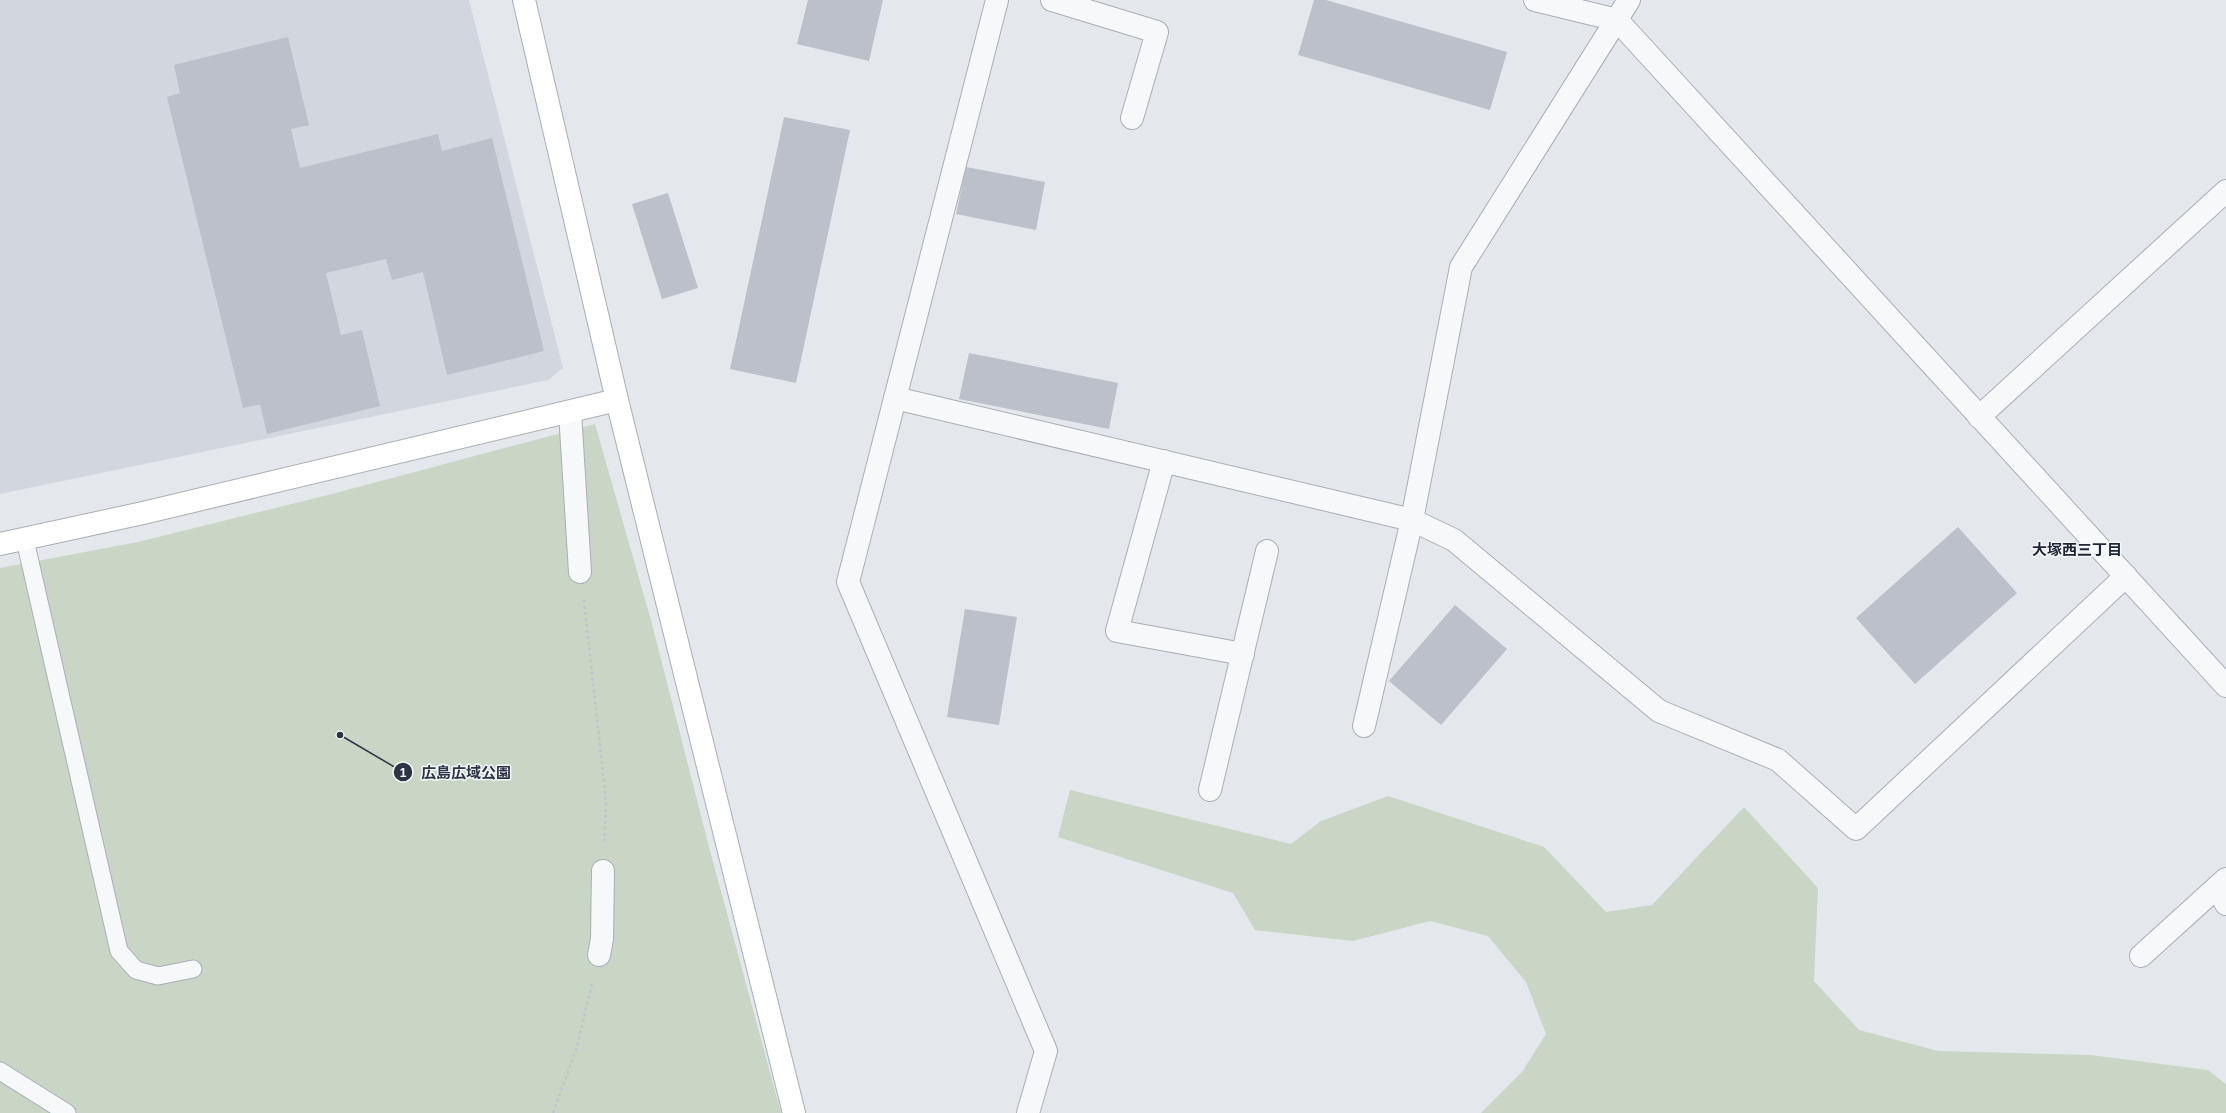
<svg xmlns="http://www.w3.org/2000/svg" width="2226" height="1113" font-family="Helvetica,'Noto Sans JP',sans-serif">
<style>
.built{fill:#d2d6de}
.green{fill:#c9d6c5}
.building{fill:#bbc0ca}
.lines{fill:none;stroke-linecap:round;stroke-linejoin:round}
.lane-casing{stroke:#a9aeb7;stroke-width:19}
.street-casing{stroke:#a9aeb7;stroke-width:24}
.secondary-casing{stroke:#a9aeb7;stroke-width:24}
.path{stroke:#c2c5cb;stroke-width:2.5;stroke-dasharray:3 3;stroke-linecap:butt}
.lane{stroke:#f7f8fa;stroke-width:17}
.street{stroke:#f7f8fa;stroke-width:22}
.secondary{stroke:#fff;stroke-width:22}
.labels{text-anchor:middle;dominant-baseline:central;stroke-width:3;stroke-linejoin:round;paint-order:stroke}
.neighbourhood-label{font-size:15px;font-weight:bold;fill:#1d2536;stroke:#f4f6f9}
.leader{fill:none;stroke:#2b3445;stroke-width:1.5}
.callout-dot{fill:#2b3445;stroke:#f4f6f9;stroke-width:1.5}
.mark-label{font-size:12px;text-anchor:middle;font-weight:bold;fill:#fff}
.callout-label{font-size:15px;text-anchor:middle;font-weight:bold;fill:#2b3445;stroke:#f4f6f9;stroke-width:3;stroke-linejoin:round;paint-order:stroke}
</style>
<rect width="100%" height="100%" fill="#e4e7ec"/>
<!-- built -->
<path class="built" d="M0,0h469l94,368 -15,12 -548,114z"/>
<!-- green -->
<g class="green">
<path d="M595,424l57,200 57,223 72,266h-781v-545l138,-26 194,-48z"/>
<path d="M1070,790l221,54 30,-23 67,-25 156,51 62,65 46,-7 92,-98 74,81 -4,93 45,49 79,21 152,4 118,15 18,14v29h-745l41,-41 24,-38 -20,-52 -38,-46 -58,-15 -77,20 -98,-11 -22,-37 -175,-56z"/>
</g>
<!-- building -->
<g class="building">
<path d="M808,0h75l-14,61 -72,-17z"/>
<path d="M1314,0h12l181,52 -17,58 -192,-55z"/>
<path d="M288,37l21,88 -18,4 9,39 138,-34 4,17 50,-13 52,213 -97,24 -24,-103 -31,8 -6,-21 -60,14 15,62 21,-5 18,76 -113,28 -7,-30 -17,4 -76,-311 13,-4 -6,-28z"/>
<path d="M784,117l66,13 -54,253 -66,-14z"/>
<path d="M966,167l79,15 -9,48 -80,-16z"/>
<path d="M668,193l30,95 -36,11 -30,-95z"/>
<path d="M969,353l149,30 -9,46 -150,-30z"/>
<path d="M1958,527l59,66 -102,91 -59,-66z"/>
<path d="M1455,605l52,44 -66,76 -52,-44z"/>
<path d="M965,609l52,8 -18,108 -52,-8z"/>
</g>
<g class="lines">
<defs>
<g id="lane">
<path d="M25,540l94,411 17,19 22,6 35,-7"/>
<path d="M0,1071l67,42"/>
</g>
<g id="street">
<path d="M997,0l-149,582 198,469 -18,62"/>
<path d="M1052,0l105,32 -25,86"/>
<path d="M1535,0l82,20 609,666"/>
<path d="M895,398l517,122 42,20 205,171 119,49 78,69 270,-253"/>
<path d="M570,412l10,160"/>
<path d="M1979,417l247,-226"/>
<path d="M1164,461l-47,170 126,23"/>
<path d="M1364,726l48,-206 49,-253 168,-267"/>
<path d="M1210,790l57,-239"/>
<path d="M2217,887l9,17"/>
<path d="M599,955l3,-16 1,-68"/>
<path d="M2141,956l85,-77"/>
</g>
<g id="secondary">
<path d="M524,0l93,400 177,713"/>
<path d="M0,544l143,-31 474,-113"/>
</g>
</defs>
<!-- lane casing -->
<use href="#lane" class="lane-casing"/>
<!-- street casing -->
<use href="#street" class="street-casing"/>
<!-- secondary casing -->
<use href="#secondary" class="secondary-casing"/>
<!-- path -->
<g class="path">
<path d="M584,600l22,202 -2,42"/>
<path d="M553,1113l24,-66 15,-64"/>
</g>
<!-- lane -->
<use href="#lane" class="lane"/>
<!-- street -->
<use href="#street" class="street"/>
<!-- secondary -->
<use href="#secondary" class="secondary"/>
</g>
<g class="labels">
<!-- neighbourhood labels -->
<g class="neighbourhood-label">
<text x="2077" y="549">大塚西三丁目</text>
</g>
</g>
<!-- callouts -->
<path class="leader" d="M340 735L403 772"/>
<g class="callout-dot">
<circle cx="340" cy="735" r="4"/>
<circle cx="403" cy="772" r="10"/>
</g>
<g class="mark-label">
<text x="403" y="777">1</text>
</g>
<g class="callout-label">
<text x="466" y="778">広島広域公園</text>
</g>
</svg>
